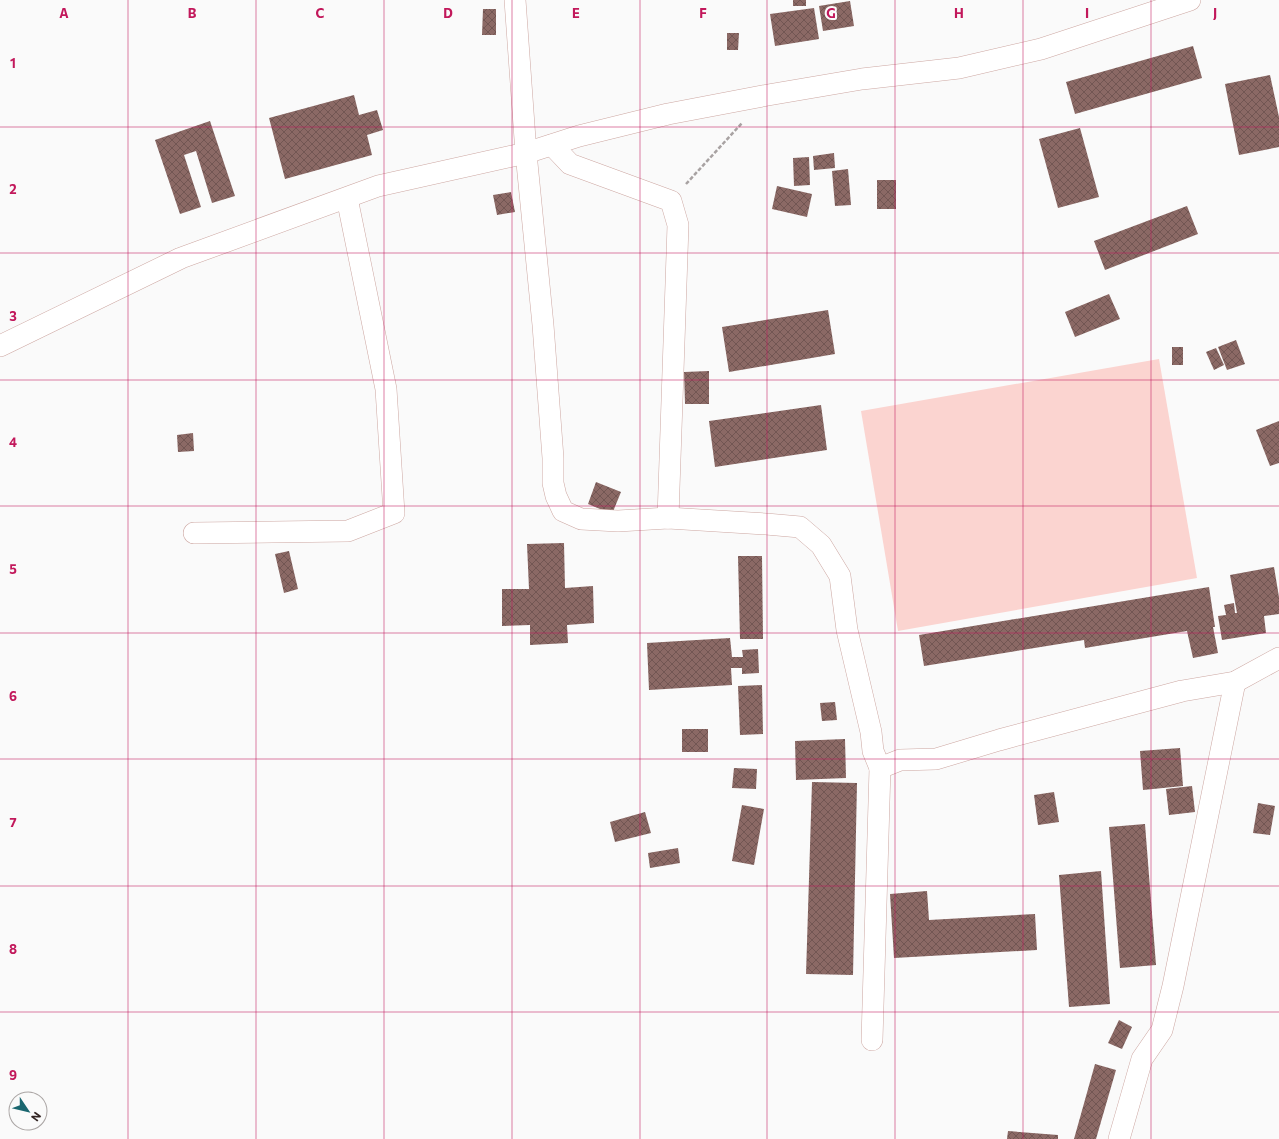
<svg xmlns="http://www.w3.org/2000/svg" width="1279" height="1139" font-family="Commissioner,sans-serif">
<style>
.grass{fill:#fbd4d0}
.building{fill:url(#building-cross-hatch)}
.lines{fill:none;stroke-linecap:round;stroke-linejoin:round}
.street-casing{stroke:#cda7a2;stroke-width:22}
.path{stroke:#a8a2a2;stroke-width:2.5;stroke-dasharray:4 2;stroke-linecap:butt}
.street{stroke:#fff;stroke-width:21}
.grid{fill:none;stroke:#c2185b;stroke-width:1;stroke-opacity:0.55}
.grid-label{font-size:13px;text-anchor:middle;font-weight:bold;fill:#c2185b;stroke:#fafafa;stroke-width:4;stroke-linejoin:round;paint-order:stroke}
</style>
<defs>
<pattern id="building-cross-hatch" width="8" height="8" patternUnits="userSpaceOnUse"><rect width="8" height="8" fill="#8b6965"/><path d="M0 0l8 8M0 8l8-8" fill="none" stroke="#725653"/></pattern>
</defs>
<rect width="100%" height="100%" fill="#fafafa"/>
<!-- grass -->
<path class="grass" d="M1159,359l38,219 -299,53 -37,-220z"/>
<!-- building -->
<g class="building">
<rect x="793" y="0" width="13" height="6"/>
<path d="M850,1l4,25 -31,5 -4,-25z"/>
<path d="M814,8l5,31 -44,7 -5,-32z"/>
<path d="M483,9h13v26h-14z"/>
<path d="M727,33h12l-1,17h-11z"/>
<path d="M1193,46l9,32 -127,36 -9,-32z"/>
<path d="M1270,75l9,42v30l-40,8 -14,-71z"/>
<path d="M354,95l5,20 18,-5 6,20 -16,5 5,20 -87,24 -16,-61z"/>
<path d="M210,121l25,75 -23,7 -16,-52 -12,4 17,52 -21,7 -25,-74z"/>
<path d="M1080,128l19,69 -41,11 -19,-69z"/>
<path d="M834,153l1,15 -21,2 -1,-14z"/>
<path d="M809,157l1,28 -16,1 -1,-28z"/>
<path d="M848,169l3,36 -16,1 -3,-35z"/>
<rect x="877" y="180" width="19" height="29"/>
<path d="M777,186l35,8 -5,23 -35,-8z"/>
<path d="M511,192l4,20 -18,3 -4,-20z"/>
<path d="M1187,206l11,28 -93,36 -11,-29z"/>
<path d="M1109,294l11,25 -45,18 -10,-25z"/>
<path d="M828,310l7,44 -106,18 -7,-45z"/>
<path d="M1236,340l9,24 -18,6 -9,-23z"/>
<rect x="1172" y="347" width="11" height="18"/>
<path d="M1216,348l8,17 -10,5 -8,-18z"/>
<path d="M709,371v33h-24l-1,-32z"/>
<path d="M821,405l6,45 -112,17 -6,-46z"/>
<path d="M1279,421v42l-9,3 -14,-36z"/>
<path d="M193,433l1,18 -16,1 -1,-17z"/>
<path d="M596,482l25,10 -9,22 -24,-10z"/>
<path d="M564,543l1,45 28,-2 1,37 -27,2 1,18 -38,2v-20l-28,1v-37h27l-2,-45z"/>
<path d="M289,551l9,38 -14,4 -9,-39z"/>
<path d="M738,556h24l1,83h-23z"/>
<path d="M1274,567l5,30v17l-15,2 2,17 -44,7 -4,-24 8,-1 -2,-10 10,-2 1,10h2l-7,-38z"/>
<path d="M1209,587l6,40h-2l5,26 -25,5 -6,-27 -102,17 -1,-8 -160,26 -5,-31z"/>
<path d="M730,638l2,19h11l-1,-7 16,-1 1,24 -17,1v-6h-11l1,17 -83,5 -2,-47z"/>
<path d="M762,685l1,49 -23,1 -2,-49z"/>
<path d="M835,702l2,18 -15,1 -2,-18z"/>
<rect x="682" y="729" width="26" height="23"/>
<path d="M845,739l1,39 -50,2 -1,-39z"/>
<path d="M1180,748l3,38 -40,4 -3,-39z"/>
<path d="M734,768l23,1 -1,20 -24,-1z"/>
<path d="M812,782l45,1 -4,192 -47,-1z"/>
<path d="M1192,786l3,26 -26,3 -3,-26z"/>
<path d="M1054,792l5,30 -21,3 -4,-30z"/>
<path d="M1258,803l17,3 -5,29 -17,-2z"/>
<path d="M742,805l22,4 -10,56 -22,-4z"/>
<path d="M645,812l6,21 -36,9 -5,-20z"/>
<path d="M1145,824l11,141 -36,3 -11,-141z"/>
<path d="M678,848l2,15 -30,5 -2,-15z"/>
<path d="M1101,871l9,133 -41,3 -10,-132z"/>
<path d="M927,891l2,29 106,-6 2,36 -143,8 -4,-64z"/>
<path d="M1119,1020l13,7 -10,22 -14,-6z"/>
<path d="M1095,1064l21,6 -20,69h-22z"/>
<path d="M1008,1131l50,4v4h-51z"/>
</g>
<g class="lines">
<defs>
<g id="street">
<path d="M515,0l11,153 17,172 10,133v25l3,13 7,15 18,8 37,2 50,-3 98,6 34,3 21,18 19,31 7,54 24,102 2,19 7,17 20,-8 36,-1 63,-19 183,-49 53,-9 44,-24"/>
<path d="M552,145l18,19 101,37 7,24 -10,293"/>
<path d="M0,346l181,-88 197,-72 148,-33 53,-17 89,-22 100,-19 94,-16 97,-11 82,-19 149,-49"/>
<path d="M194,533l154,-2 46,-18 -8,-124 -39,-191"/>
<path d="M872,1040l8,-272"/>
<path d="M1119,1139l23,-80 20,-29 11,-44 62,-304"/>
</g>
</defs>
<!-- street casing -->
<use href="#street" class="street-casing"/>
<!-- path -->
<path class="path" d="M686,184l56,-61"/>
<!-- street -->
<use href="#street" class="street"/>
</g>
<!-- grid -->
<path class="grid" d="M128,0v1139M256,0v1139M384,0v1139M512,0v1139M640,0v1139M767,0v1139M895,0v1139M1023,0v1139M1151,0v1139M0,127h1279M0,253h1279M0,380h1279M0,506h1279M0,633h1279M0,759h1279M0,886h1279M0,1012h1279"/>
<g class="grid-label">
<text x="64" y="18">A</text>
<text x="192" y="18">B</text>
<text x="320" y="18">C</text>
<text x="448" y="18">D</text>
<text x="576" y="18">E</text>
<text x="703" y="18">F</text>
<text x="831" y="18">G</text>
<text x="959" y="18">H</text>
<text x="1087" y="18">I</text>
<text x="1215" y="18">J</text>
<text x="13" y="68">1</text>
<text x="13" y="194">2</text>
<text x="13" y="321">3</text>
<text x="13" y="447">4</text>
<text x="13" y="574">5</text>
<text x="13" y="701">6</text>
<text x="13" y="827">7</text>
<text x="13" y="954">8</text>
<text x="13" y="1080">9</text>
</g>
<!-- north arrow -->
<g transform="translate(28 1111) rotate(125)"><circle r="19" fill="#fafafa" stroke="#aaa5a4"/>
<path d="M0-3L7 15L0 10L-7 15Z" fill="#1a666f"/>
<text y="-6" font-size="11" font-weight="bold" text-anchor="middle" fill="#332523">N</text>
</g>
</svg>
